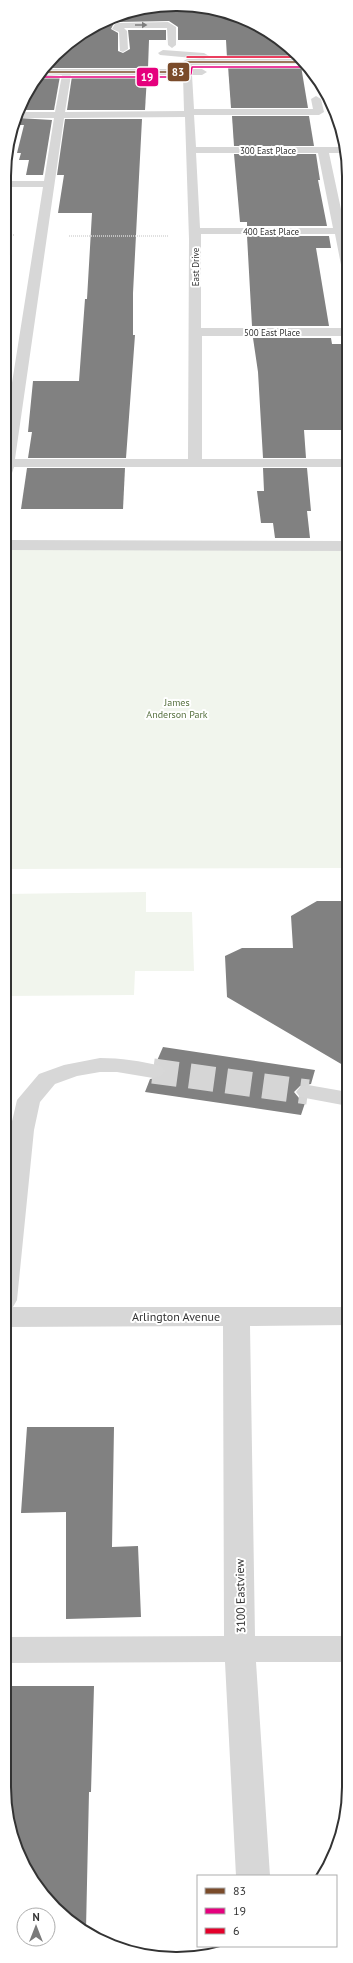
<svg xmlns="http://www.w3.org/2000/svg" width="353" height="1963" font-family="'PT Sans',sans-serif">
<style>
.green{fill:#f1f5ed}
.building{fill:#818181}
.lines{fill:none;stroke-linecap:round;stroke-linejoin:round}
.minor-tunnel{stroke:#d6d6d6;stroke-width:25;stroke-dasharray:25 12;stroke-linecap:butt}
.path{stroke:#d6d6d6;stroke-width:1.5;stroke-dasharray:1 1;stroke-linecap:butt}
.minor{fill:#d7d7d7;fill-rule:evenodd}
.bus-1-casing{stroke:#fff;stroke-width:3}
.bus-2-casing{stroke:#fff;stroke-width:3}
.bus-3-casing{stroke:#fff;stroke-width:3}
.bus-1{stroke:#7a4b2a;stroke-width:1.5}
.bus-2{stroke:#e5007d;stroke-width:1.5}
.bus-3{stroke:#e4002b;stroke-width:1.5}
.oneway{fill:#7d7d7d}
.labels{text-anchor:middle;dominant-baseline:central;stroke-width:4;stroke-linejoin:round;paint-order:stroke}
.far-street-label{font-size:9px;fill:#333;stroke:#fff}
.park-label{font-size:10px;fill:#56703f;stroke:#fff}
.near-street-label{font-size:12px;fill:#333;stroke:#fff}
.rim{fill:none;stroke:#333;stroke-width:2}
.line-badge{stroke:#fff;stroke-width:1.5}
.badge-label{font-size:11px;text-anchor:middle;font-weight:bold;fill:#fff}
</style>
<rect width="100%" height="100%" fill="#fff"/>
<!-- green -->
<g class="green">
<path d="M16,547h332v321l-343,1v-319z"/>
<path d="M146,892v20h46l2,59h-59l-1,24 -129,1v-102z"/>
</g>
<!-- building -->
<g class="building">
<path d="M199,5l54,17 46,33v3h-72l-1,-18h-48v-13l-9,-6 -51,1 -4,1 -3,6 7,4v18l5,2 7,-4 -2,-19h38v10h-17l-1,28h-101l24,-28 61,-30z"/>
<path d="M228,66h73l7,42h-77z"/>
<path d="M40,75l20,1 -6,34h-34l7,-20z"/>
<path d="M72,76h75l-2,34h-78z"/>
<path d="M232,116h77l5,30h-80z"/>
<path d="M18,118l34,2 -9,55h-17l3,-15h-10l2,-7h-4l7,-28h-9z"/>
<path d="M65,119h77l-9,174v42h2l-9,123h-98l4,-26h-4l5,-51h46l6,-82h2l5,-86h-34l6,-38h-7z"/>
<path d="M234,154h82l4,26h-2l9,46h-80v-4h-7z"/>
<path d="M247,236h82l2,12h-15l13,78h-77z"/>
<path d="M253,338h78l1,6h16v86h-44l2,28h-43l-5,-86z"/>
<path d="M27,468h98l-2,41h-102z"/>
<path d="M263,468h44l4,43h-4l3,27h-35l-2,-15h-12l-4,-32h7z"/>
<path d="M317,901h31v167l-121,-71 -2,-41 17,-8h51l-2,-32z"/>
<path d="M163,1047l152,23 -4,14 -11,2 -6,6 5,6 7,2 -5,15 -156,-23 5,-13 11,-2 5,-5 -4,-7 -6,-2z"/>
<path d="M27,1427h87l-2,120 26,-1 3,71 -75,2v-107l-45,1z"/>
<path d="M6,1686h88l-3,106h-2l-3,137 -32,-21 -37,-56 -13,-66z"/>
</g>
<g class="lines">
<!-- minor-tunnel -->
<path class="minor-tunnel" d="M153,1071l155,21"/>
<!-- path -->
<g class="path">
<path d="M5,235h9"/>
<path d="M69,236h99"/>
</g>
<!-- minor -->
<g class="minor">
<path d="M168,22l8,5v18l-4,3 -4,-3 -1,-17h-43l3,3 1,18 -5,3 -3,-1 -1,-19 -7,-3 3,-5 3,-1z"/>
<path d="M163,50l41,3 5,3 -5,3 -44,-4 -2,-2z"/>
<path d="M187,59h115l4,5 -114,1v4h10l5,3 -5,3h-10l2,34h119l-2,-10 5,-3 5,3 3,13 -5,3h-125l2,32h148l1,6h-16l16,75h4v6h-3l3,11v34l-6,-4 -8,-41h-134v94h148v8h-147v123h146v8h-334l-4,12 -5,1v-53l38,-240h-38v-6h39l10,-63h-35l1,-6h35l7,-37 -21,-1 5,-5h137l-1,-7zM71,75h112l1,36 -119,1zM185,117l4,122 -1,220h-173l49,-341zM196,153h122l15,75h-133z"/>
<path d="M5,540l343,1v10l-343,-1z"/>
<path d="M100,1058c21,0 41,3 61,8l4,5 -4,5 -8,2 -36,-6h-17l-23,4 -22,8 -15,18 -6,28 -17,170 -4,7h-3h338v18l-98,1 5,310h93v26h-92l14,214h-34l-11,-214 -221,1v-26l220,-1 -1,-310 -219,1 1,-149 5,-48 7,-30 22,-26 25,-9z"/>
<path d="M308,1085l40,7v14l-48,-9 -4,-5 4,-5z"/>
</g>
<defs>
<path id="bus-1" d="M43,72h144v-10h117"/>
<path id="bus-2" d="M43,77h144l4,-3 1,-7h112"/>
<path id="bus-3" d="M187,57h113"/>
</defs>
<!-- bus-1 casing -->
<use href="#bus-1" class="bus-1-casing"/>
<!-- bus-2 casing -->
<use href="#bus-2" class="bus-2-casing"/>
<!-- bus-3 casing -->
<use href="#bus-3" class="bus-3-casing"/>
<!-- bus-1 -->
<use href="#bus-1" class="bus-1"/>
<!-- bus-2 -->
<use href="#bus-2" class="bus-2"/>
<!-- bus-3 -->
<use href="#bus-3" class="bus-3"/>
</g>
<!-- one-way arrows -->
<defs><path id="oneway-solid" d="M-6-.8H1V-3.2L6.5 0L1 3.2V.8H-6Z"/></defs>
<use class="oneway" href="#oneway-solid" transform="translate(141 25)"/>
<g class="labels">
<!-- far-street labels -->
<g class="far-street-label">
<text x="268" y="150">300 East Place</text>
<text x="271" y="231">400 East Place</text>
<text transform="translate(195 267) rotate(-90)">East Drive</text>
<text x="272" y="332">500 East Place</text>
</g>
<!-- park labels -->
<g class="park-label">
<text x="177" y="702">James<tspan x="177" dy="12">Anderson Park</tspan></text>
</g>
<!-- near-street labels -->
<g class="near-street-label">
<text x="176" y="1316">Arlington Avenue</text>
<text transform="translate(240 1596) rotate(-91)">3100 Eastview</text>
</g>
</g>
<!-- crop -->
<path d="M0 0H353V1963H0ZM176 11H177A165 165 0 0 1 342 176V1787A165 165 0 0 1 177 1952H176A165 165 0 0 1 11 1787V176A165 165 0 0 1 176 11Z" fill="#fff" fill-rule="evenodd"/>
<path class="rim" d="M176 11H177A165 165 0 0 1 342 176V1787A165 165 0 0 1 177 1952H176A165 165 0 0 1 11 1787V176A165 165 0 0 1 176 11Z"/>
<g class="line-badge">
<rect x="167" y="62" width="23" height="20" rx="4" fill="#7a4b2a"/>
<rect x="136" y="67" width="23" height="20" rx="4" fill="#e5007d"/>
</g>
<g class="badge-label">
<text x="178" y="76">83</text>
<text x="147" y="81">19</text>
</g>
<!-- legend -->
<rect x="197" y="1875" width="140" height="72" fill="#ffffff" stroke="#adadad"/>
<rect x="205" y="1888" width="20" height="6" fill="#7a4b2a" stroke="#adadad"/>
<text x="233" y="1895" font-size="12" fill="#333333">83</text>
<rect x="205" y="1908" width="20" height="6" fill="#e5007d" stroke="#adadad"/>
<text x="233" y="1915" font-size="12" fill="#333333">19</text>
<rect x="205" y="1928" width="20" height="6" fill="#e4002b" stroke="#adadad"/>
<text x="233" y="1935" font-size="12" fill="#333333">6</text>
<!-- north arrow -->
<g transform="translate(36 1927)"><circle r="19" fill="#ffffff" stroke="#adadad"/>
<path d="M0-3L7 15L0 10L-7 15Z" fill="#7a7a7a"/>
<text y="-6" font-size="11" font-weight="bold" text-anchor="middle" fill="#333333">N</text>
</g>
</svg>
